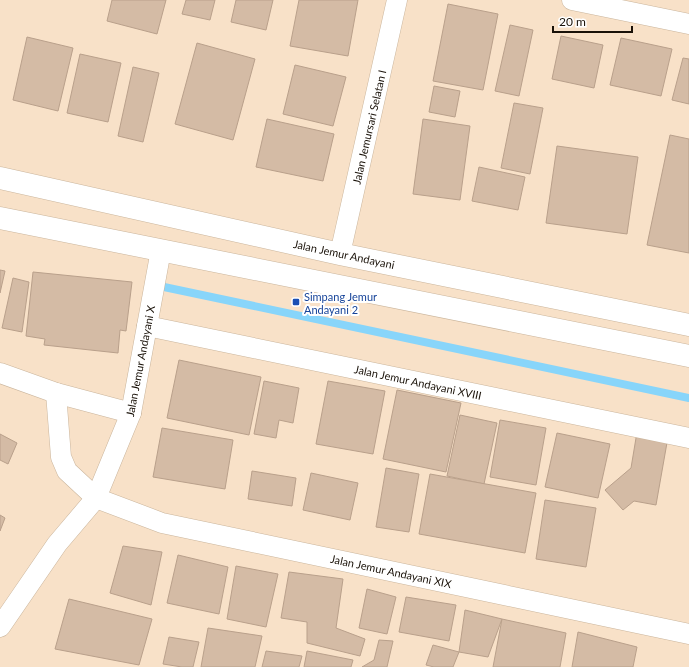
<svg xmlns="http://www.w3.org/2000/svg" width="689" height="667" font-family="Lato,sans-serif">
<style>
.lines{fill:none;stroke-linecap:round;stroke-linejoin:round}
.stream{stroke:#88d5fa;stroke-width:8}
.building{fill:#d4bba5;stroke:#b9a08b}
.street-casing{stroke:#cab59c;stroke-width:21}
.primary-casing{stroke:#cab59c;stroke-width:23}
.street{stroke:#fff;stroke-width:20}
.primary{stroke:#fff;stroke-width:22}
.transit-dot{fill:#1a4fb4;stroke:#fff;stroke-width:1.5}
.labels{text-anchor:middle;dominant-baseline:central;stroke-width:4;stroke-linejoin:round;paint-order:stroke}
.street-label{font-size:11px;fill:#191108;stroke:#fff}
.transit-label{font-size:11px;fill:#164399;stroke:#fff;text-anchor:start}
</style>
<rect width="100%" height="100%" fill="#f8e1c8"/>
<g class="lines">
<!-- stream -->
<path class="stream" d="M164,287l525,111"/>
</g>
<!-- building -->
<g class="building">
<path d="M112,0h54l-9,34 -50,-13z"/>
<path d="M186,0h29l-5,20 -28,-6z"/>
<path d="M236,0h37l-7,30 -35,-8z"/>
<path d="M299,0h59l-10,56 -58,-10z"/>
<path d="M448,4l50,10 -15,76 -50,-9z"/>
<path d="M510,25l23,5 -14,66 -24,-5z"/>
<path d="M561,36l42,9 -9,43 -42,-9z"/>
<path d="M27,37l46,11 -15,63 -45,-11z"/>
<path d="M621,38l51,11 -11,47 -51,-11z"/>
<path d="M197,43l58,16 -22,81 -58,-16z"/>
<path d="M80,54l41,9 -13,59 -41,-9z"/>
<path d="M683,58l6,1v45l-17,-4z"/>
<path d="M295,65l51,12 -13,49 -50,-12z"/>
<path d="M133,67l26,6 -16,69 -25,-6z"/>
<path d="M434,86l26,5 -5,26 -26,-5z"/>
<path d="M514,103l29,5 -13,66 -29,-6z"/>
<path d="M267,119l67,15 -11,47 -67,-14z"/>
<path d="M423,119l47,7 -10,74 -47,-6z"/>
<path d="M670,135l19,4v114l-42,-8z"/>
<path d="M557,146l81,11 -11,77 -81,-11z"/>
<path d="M479,167l46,10 -7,33 -46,-9z"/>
<path d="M0,270l5,1 -5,22z"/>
<path d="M33,272l99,10 -6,49 -6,-1 -2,23 -74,-8 1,-6 -19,-3z"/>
<path d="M13,278l16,4 -7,50 -20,-4z"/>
<path d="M179,360l82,17 -12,58 -82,-17z"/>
<path d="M264,381l35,7 -6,35 -14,-3 -3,18 -22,-4z"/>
<path d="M328,381l57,10 -12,63 -57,-10z"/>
<path d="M397,390l64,13 -15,69 -63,-13z"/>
<path d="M460,415l37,8 -13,61 -37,-8z"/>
<path d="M500,420l46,8 -10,57 -46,-8z"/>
<path d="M162,428l71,12 -8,49 -72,-12z"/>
<path d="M637,432l31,5 -12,68 -22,-4 -11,9 -18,-20 26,-22z"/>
<path d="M557,433l53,11 -12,54 -53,-11z"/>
<path d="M0,434l17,9 -9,21 -8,-4z"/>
<path d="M386,468l33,6 -10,58 -33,-5z"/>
<path d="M252,471l44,7 -4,28 -44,-7z"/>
<path d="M311,473l47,10 -8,37 -47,-10z"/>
<path d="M430,474l106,19 -11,60 -106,-19z"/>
<path d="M545,500l51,8 -10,59 -50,-8z"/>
<path d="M0,515l5,3 -5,13z"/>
<path d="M123,546l39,6 -11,53 -41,-12z"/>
<path d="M178,555l50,12 -9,47 -52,-11z"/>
<path d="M236,566l42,8 -12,53 -39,-8z"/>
<path d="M289,572l54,7 -7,49 29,11 -5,17 -53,-13v-21l-26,-4z"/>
<path d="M367,589l29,8 -9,37 -28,-6z"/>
<path d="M406,597l50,8 -7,36 -50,-9z"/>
<path d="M69,599l83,20 -13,46 -84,-16z"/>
<path d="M465,610l37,9 -14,38 -29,-5z"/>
<path d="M502,619l64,14 -6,34h-67z"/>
<path d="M208,628l54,8 -7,31h-54z"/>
<path d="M578,632l59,15 -4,20h-61z"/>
<path d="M169,637l30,5 -6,25h-11l-19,-3z"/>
<path d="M379,640l14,1 -6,26h-25l12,-7z"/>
<path d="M433,645l26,7 -6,15h-19l-8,-2z"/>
<path d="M266,651l36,5 -3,11h-37z"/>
<path d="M307,651l46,9 -2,7h-47z"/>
</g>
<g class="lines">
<defs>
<g id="street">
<path d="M572,0l117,24"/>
<path d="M340,254l57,-254"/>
<path d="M147,326l542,112"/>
<path d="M0,373l56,20 75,20"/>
<path d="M56,393l5,64 6,14 29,27 66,25 527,111"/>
<path d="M0,627l57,-83 39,-46 35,-85 30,-163"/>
</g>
<g id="primary">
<path d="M0,178l340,76 349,71"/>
<path d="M0,218l689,138"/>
</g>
</defs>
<!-- street casing -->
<use href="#street" class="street-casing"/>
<!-- primary casing -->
<use href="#primary" class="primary-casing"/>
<!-- street -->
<use href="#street" class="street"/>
<!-- primary -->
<use href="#primary" class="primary"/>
</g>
<!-- markers -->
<rect class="transit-dot" x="292" y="298" width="8" height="8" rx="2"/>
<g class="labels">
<!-- street labels -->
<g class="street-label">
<text transform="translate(369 127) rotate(-77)">Jalan Jemursari Selatan I</text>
<text transform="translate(344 254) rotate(12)">Jalan Jemur Andayani</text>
<text transform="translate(140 361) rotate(-79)">Jalan Jemur Andayani X</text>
<text transform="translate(418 382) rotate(12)">Jalan Jemur Andayani XVIII</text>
<text transform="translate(391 571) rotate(12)">Jalan Jemur Andayani XIX</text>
</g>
<!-- transit labels -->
<g class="transit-label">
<text x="304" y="296">Simpang Jemur<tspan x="304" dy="13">Andayani 2</tspan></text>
</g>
</g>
<!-- scale -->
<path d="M553 26v6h79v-6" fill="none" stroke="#191108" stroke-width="2"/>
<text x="559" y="26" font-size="12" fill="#191108" stroke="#ffffff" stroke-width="3" paint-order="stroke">20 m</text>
</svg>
